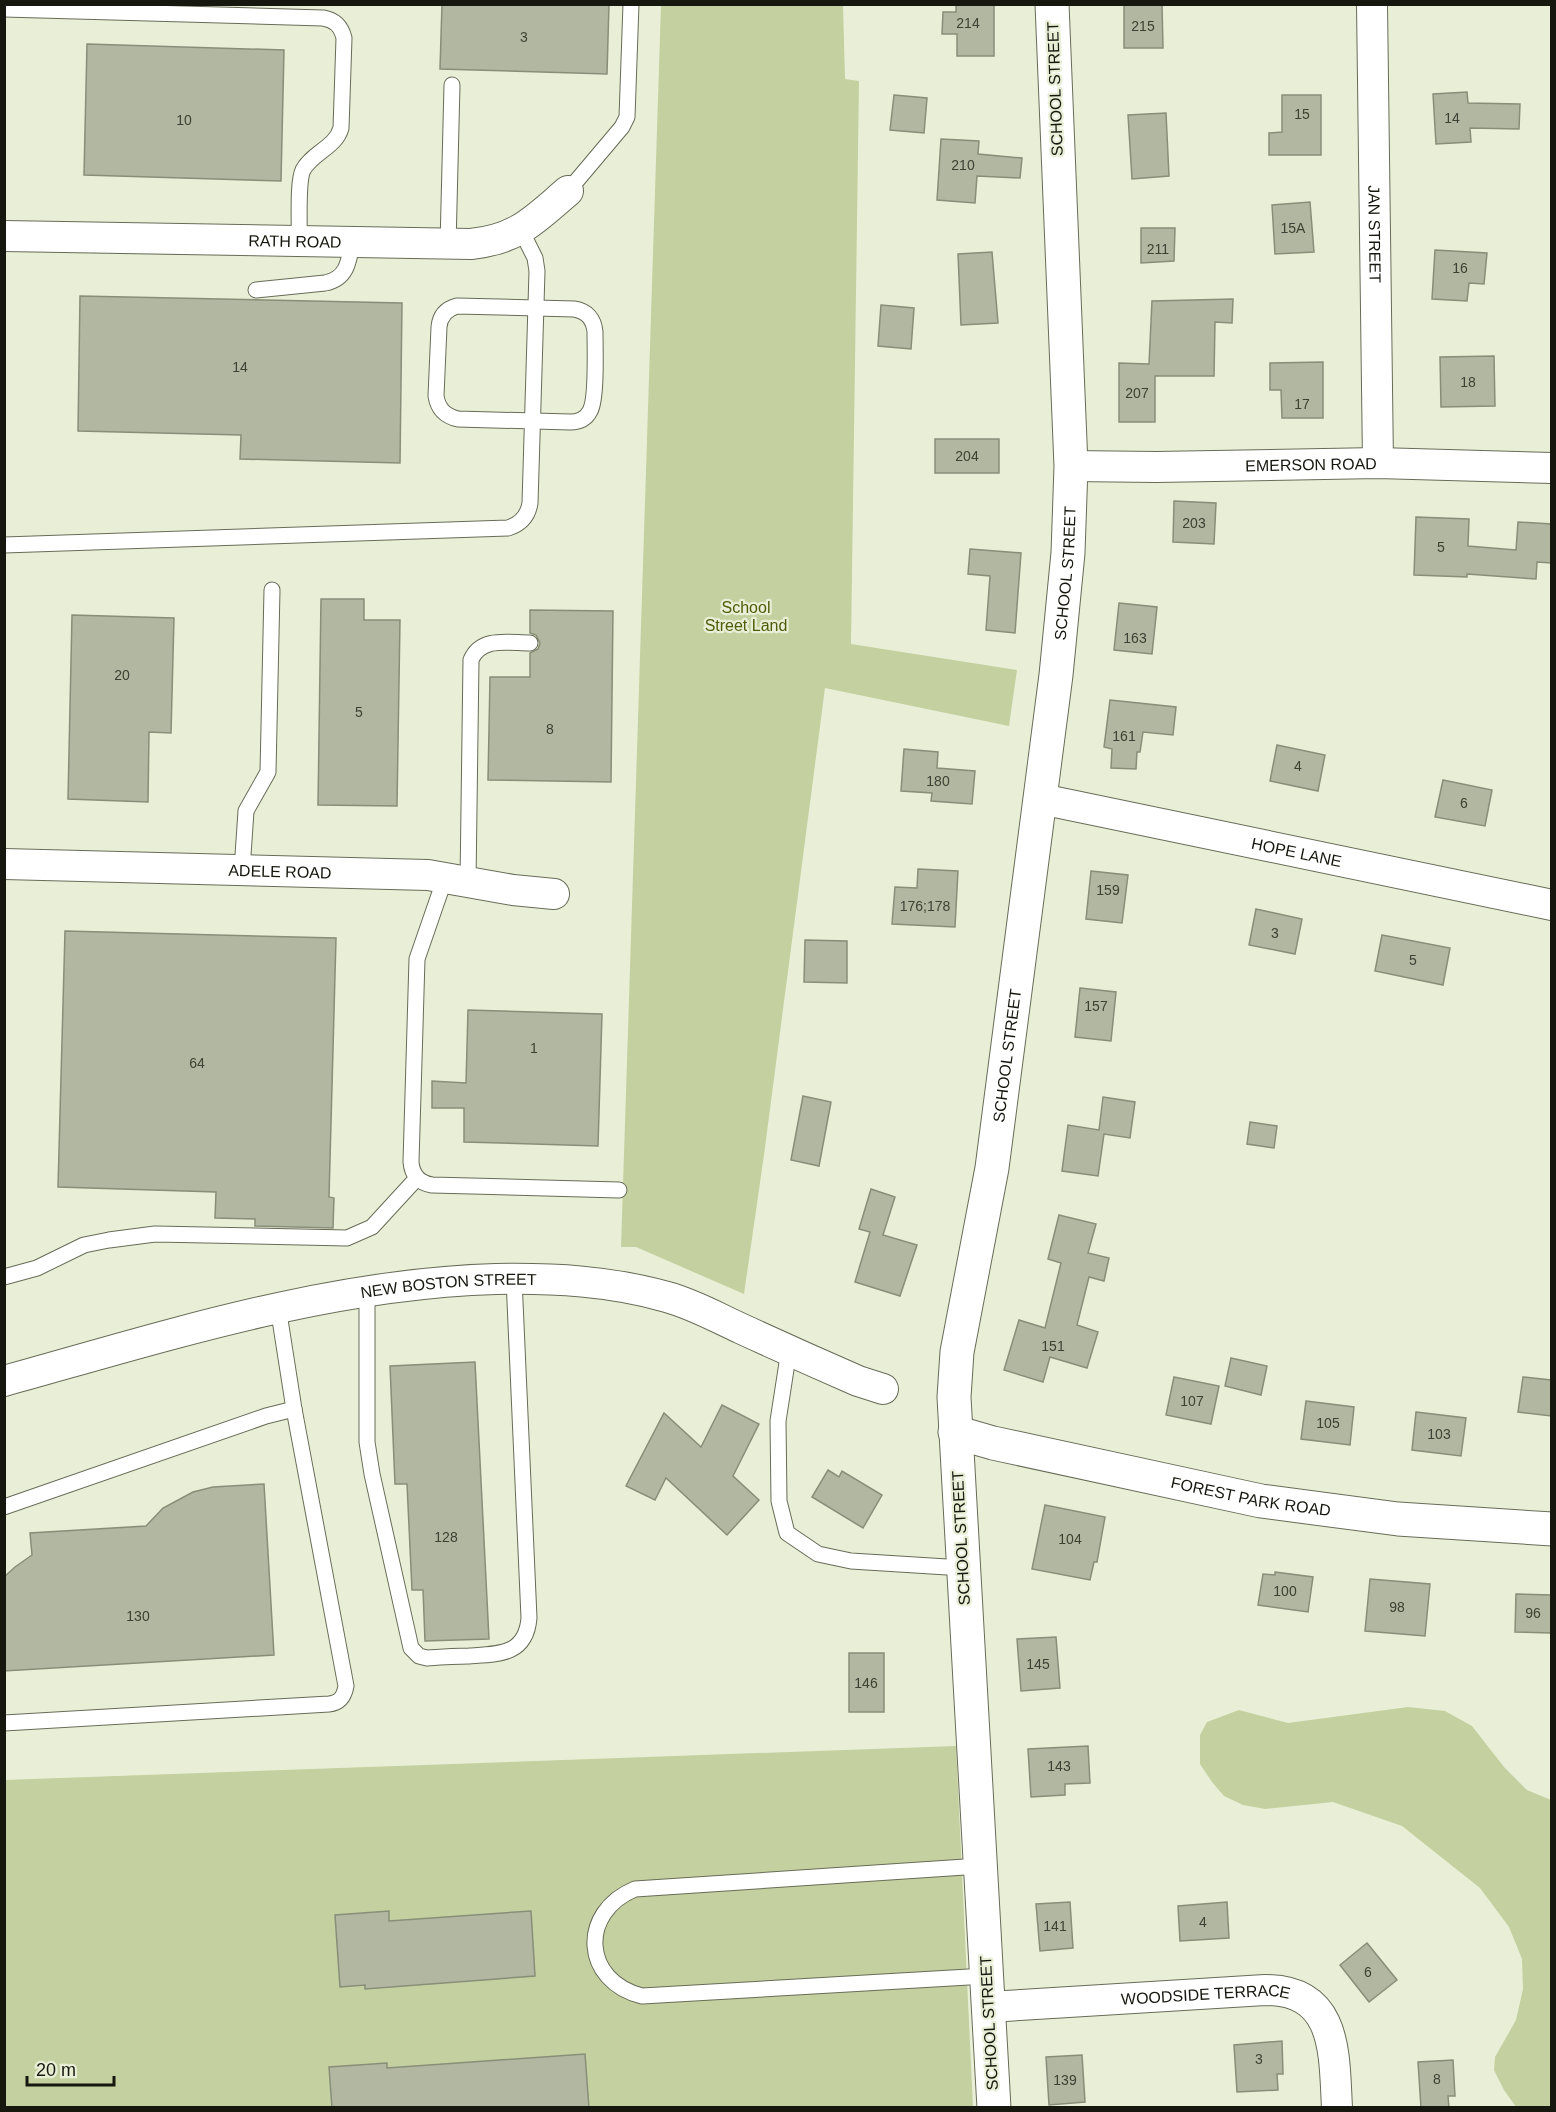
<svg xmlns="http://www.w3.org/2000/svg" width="1556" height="2112" font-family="Arial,sans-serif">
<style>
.green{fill:#c4d09f}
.building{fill:#b1b7a0;stroke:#888e78;stroke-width:1.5}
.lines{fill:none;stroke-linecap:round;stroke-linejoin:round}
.service-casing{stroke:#676c57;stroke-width:17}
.minor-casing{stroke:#676c57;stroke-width:32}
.tertiary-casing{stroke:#676c57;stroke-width:35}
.service{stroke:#fff;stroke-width:15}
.minor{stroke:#fff;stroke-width:30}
.tertiary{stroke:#fff;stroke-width:33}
.labels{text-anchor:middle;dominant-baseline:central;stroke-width:4.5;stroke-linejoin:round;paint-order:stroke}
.number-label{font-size:14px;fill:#3d4033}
.street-label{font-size:16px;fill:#16180f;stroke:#e9efd7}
.park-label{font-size:16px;fill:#4f5b09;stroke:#e9efd7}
</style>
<rect width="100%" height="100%" fill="#e9efd7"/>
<!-- green -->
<g class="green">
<path d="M661,5h182l2,74 14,2 -8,563 166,26 -8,56 -184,-38 -61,467 -20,139 -108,-47h-15z"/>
<path d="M1408,1707l37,4 27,15 32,41 23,23 24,10v307h-35l-12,-17 -10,-20 1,-13 21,-37 7,-31 -1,-30 -13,-32 -29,-39 -78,-62 -69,-24 -68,7 -22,-4 -19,-9 -12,-14 -12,-18v-29l7,-13 32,-12 49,13z"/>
<path d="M956,1746l17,361h-968l-1,-327z"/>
</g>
<!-- building -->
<g class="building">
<path d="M442,4h167l-2,70 -167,-5z"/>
<path d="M956,4h38v52h-37v-22h-15l1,-22h13z"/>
<path d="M1124,4h38l1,44h-39z"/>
<path d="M87,44l197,6 -3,131 -197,-6z"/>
<path d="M1467,92l1,11 52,1 -1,25 -49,-1 1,14 -35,2 -3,-50z"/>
<path d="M894,95l33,3 -3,35 -34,-3z"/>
<path d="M1282,95h39v60h-52v-22l13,-1z"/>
<path d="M1166,113l3,63 -37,3 -4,-64z"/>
<path d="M941,139l38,2 -1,13 44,4 -2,20 -43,-2 -2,27 -38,-3z"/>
<path d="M1310,202l4,50 -39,2 -3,-49z"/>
<path d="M1141,228h34l-1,33 -33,2z"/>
<path d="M1435,250l52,3 -3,31 -15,-1 -2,18 -35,-2z"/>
<path d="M992,252l6,71 -37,2 -3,-71z"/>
<path d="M80,296l322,7 -2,160 -160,-4 1,-24 -163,-4z"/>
<path d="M1233,299l-1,24 -17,-1 -1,54h-59v46h-36v-59l30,1 3,-63z"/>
<path d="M881,305l33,3 -3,41 -33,-3z"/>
<path d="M1494,356l1,50 -54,1 -1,-50z"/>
<path d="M1323,362v56h-41l-1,-28h-11v-27z"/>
<rect x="935" y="439" width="64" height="34"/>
<path d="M1174,501l42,2 -2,41 -41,-2z"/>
<path d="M1416,517l53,2 -1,27 48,4 2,-28 33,2v39l-14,-1 -1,17 -69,-5v3l-53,-2z"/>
<path d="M970,549l51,4 -6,80 -29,-3 4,-54 -22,-2z"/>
<path d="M321,599h43v21h36l-3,186 -79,-1z"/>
<path d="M1119,603l38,4 -5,47 -38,-4z"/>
<path d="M530,610l83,1 -2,171 -123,-2 2,-103h40v-24l8,-4 2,-6 -4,-8 -6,-2z"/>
<path d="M72,615l102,3 -3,115 -22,-1 -1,70 -80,-3z"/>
<path d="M1110,700l66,7 -3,28 -30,-3 -3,20h-3l-1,17 -25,-1 1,-19 -8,-2z"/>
<path d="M1277,745l48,10 -7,36 -48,-10z"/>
<path d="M904,749l34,3 -1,16 38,3 -3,33 -41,-3 1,-8 -31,-2z"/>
<path d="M1443,780l49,10 -7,36 -50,-9z"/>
<path d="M918,869l40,2 -3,56 -63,-3 3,-37 22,1z"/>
<path d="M1091,871l37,4 -6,48 -36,-4z"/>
<path d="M1256,909l46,10 -7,35 -46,-9z"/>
<path d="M65,931l271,7 -7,259 5,1 -1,30 -78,-2v-7l-40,-1 1,-26 -158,-5z"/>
<path d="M1382,935l68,13 -7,37 -68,-14z"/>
<path d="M805,940l42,1v42l-43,-1z"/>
<path d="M1080,988l36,4 -5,49 -36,-4z"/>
<path d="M468,1010l134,4 -4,132 -134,-4v-34h-32v-27l34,2z"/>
<path d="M803,1096l28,6 -12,64 -28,-6z"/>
<path d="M1103,1097l32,5 -5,36 -26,-4 -6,42 -36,-5 6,-46 31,5z"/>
<path d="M1250,1122l27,4 -3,22 -27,-4z"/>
<path d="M871,1189l24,8 -12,38 34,10 -17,51 -45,-14 15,-50 -11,-3z"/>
<path d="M1059,1215l37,9 -8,29 21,5 -5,23 -15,-4 -12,48 21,7 -11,36 -37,-11 -7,25 -39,-12 15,-50 26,8 16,-65 -13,-4z"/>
<path d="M1231,1358l36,8 -6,29 -36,-9z"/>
<path d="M475,1362l14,277 -64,2 -2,-51h-11l-5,-106h-12l-5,-118z"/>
<path d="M1174,1377l45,9 -8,38 -45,-9z"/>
<path d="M1523,1377l28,3v36l-33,-4z"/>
<path d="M1306,1401l48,6 -4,38 -49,-6z"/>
<path d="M722,1405l37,19 -26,52 26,24 -32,35 -61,-57 -11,22 -29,-14 38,-73 37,34z"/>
<path d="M1416,1412l50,6 -5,38 -49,-6z"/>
<path d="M828,1470l11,7 3,-6 40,24 -19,33 -51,-31z"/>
<path d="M264,1484l10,171 -270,16v-94l11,-10 17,-12 -2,-22 116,-7 17,-18 30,-16 20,-5z"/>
<path d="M1045,1505l60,12 -8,45h-3l-4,18 -58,-11z"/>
<path d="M1275,1572l38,5 -5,35 -50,-7 5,-31 12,1z"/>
<path d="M1370,1579l60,5 -5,52 -60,-5z"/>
<path d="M1516,1594l35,1v38l-36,-1z"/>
<path d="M1056,1637l4,51 -39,3 -4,-52z"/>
<rect x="849" y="1653" width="35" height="59"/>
<path d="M1088,1746l2,37 -25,1v11l-34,2 -3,-48z"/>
<path d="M1070,1902l3,46 -33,3 -4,-47z"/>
<path d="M1227,1902l2,36 -49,3 -2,-35z"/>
<path d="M389,1911v10l142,-10 4,65 -170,13v-4l-25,2 -5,-72z"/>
<path d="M1367,1943l30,37 -28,22 -29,-37z"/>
<path d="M1282,2041l1,33h-6l1,16 -41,2 -3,-47z"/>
<path d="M585,2054l4,54h-257l-3,-41 58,-4v5z"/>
<path d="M1082,2055l3,47 -36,3 -3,-48z"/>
<path d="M1453,2060l2,36h-7l1,12h-28l-3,-46z"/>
</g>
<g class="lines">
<defs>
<g id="service">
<path d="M4,9l319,9c12,2 18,8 21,20l-3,90c-5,19 -29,25 -38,42 -6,12 -3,56 -4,72"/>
<path d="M568,191l54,-64 5,-10 4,-113"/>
<path d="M448,245l4,-160"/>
<path d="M256,290l69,-7c22,-4 24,-22 27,-40"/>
<path d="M457,306l117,3c13,2 20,10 21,23 0,16 2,67 -5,79 -4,8 -12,11 -20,11l-112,-3c-13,-3 -20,-10 -22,-23l3,-69c1,-11 7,-18 18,-21z"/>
<path d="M4,545l504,-17c13,-4 20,-12 22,-25l7,-232 -2,-13 -14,-28"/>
<path d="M242,870l4,-59 22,-39 4,-182"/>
<path d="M445,878l-28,81 -6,203c1,13 8,21 21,23l187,5"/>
<path d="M468,882l3,-222c10,-24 38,-17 59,-17"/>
<path d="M4,1277l33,-9 47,-23 25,-5 46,-6 192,4 25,-11 45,-49"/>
<path d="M367,1291v151l5,32 39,174 8,8 8,2c14,-1 28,-2 42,-2 30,-2 57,-1 60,-38l-15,-339"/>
<path d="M789,1350l-11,71 1,80 8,32 31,21 33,7 112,7"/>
<path d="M4,1507l262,-91 28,-7"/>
<path d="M4,1723l325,-19c11,-1 15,-7 17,-18l-52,-277 -16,-102"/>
<path d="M980,1866l-345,23c-56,23 -53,92 7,107l344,-20"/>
</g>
<g id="minor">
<path id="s1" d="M1372,4l6,459"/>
<path id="s2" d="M4,236l467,8c47,-5 63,-24 97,-53"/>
<path id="s3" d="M1071,466l85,1 222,-4 174,5"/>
<path id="s4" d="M1041,799l511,106"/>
<path id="s5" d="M4,864l424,11 85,15 41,4"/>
<path id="s6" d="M4,1381c162,-45 323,-97 492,-102 58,-1 115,2 171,18 26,7 51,21 75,32 39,18 77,35 116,52l25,8"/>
<path id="s7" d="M988,2007l277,-17c73,0 69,64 72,118"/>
</g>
<g id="tertiary">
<path id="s8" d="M955,1432l38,11 268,58 137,18 154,10"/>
<path id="s9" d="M994,2108l-40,-711 3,-45 35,-184 64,-493 12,-122 3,-87 -19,-462"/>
</g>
</defs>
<!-- service casing -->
<use href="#service" class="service-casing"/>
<!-- minor casing -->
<use href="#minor" class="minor-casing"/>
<!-- tertiary casing -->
<use href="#tertiary" class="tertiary-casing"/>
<!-- service -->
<use href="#service" class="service"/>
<!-- minor -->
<use href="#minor" class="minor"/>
<!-- tertiary -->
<use href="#tertiary" class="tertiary"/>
</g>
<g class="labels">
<!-- number labels -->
<g class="number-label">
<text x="968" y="23">214</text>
<text x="1143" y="26">215</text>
<text x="524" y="37">3</text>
<text x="1302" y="114">15</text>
<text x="1452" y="118">14</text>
<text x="184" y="120">10</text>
<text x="963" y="165">210</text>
<text x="1293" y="228">15A</text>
<text x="1158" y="249">211</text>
<text x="1460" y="268">16</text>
<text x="240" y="367">14</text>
<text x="1468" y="382">18</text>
<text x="1137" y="393">207</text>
<text x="1302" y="404">17</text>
<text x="967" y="456">204</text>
<text x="1194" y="523">203</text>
<text x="1441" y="547">5</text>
<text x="1135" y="638">163</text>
<text x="122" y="675">20</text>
<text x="359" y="712">5</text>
<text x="550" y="729">8</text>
<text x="1124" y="736">161</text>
<text x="1298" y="766">4</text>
<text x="938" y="781">180</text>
<text x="1464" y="803">6</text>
<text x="1108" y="890">159</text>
<text x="925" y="906">176;178</text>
<text x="1275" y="933">3</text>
<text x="1413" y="960">5</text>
<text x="1096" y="1006">157</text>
<text x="534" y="1048">1</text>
<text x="197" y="1063">64</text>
<text x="1053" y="1346">151</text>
<text x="1192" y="1401">107</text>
<text x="1328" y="1423">105</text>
<text x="1439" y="1434">103</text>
<text x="446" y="1537">128</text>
<text x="1070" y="1539">104</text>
<text x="1285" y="1591">100</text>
<text x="1397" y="1607">98</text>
<text x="1533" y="1613">96</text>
<text x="138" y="1616">130</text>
<text x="1038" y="1664">145</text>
<text x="866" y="1683">146</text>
<text x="1059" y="1766">143</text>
<text x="1203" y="1922">4</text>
<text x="1055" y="1926">141</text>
<text x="1368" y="1972">6</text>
<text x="1259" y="2059">3</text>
<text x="1437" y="2079">8</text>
<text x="1065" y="2080">139</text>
</g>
<!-- street labels -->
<g class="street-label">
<text transform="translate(1055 89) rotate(-92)">SCHOOL STREET</text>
<text stroke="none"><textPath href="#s1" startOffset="230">JAN STREET</textPath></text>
<text stroke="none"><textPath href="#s2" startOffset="291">RATH ROAD</textPath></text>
<text stroke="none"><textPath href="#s3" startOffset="240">EMERSON ROAD</textPath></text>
<text stroke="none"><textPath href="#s9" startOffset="1544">SCHOOL STREET</textPath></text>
<text stroke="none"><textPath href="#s4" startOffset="261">HOPE LANE</textPath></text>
<text stroke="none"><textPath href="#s5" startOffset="276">ADELE ROAD</textPath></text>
<text stroke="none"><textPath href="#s9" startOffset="1058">SCHOOL STREET</textPath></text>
<text stroke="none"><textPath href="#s6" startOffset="456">NEW BOSTON STREET</textPath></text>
<text stroke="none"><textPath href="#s8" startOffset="303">FOREST PARK ROAD</textPath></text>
<text transform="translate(961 1538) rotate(-93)">SCHOOL STREET</text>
<text stroke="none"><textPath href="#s7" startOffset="218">WOODSIDE TERRACE</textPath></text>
<text transform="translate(989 2023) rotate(-93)">SCHOOL STREET</text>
</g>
<!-- park labels -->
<g class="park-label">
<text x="746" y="607">School<tspan x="746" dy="18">Street Land</tspan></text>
</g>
</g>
<!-- border -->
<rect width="1556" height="2112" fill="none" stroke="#16180f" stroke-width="12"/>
<!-- scale -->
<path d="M27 2076v9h87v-9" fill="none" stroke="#16180f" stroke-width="3"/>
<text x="36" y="2076" font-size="18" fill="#16180f" stroke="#e9efd7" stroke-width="4.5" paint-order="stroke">20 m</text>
</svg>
